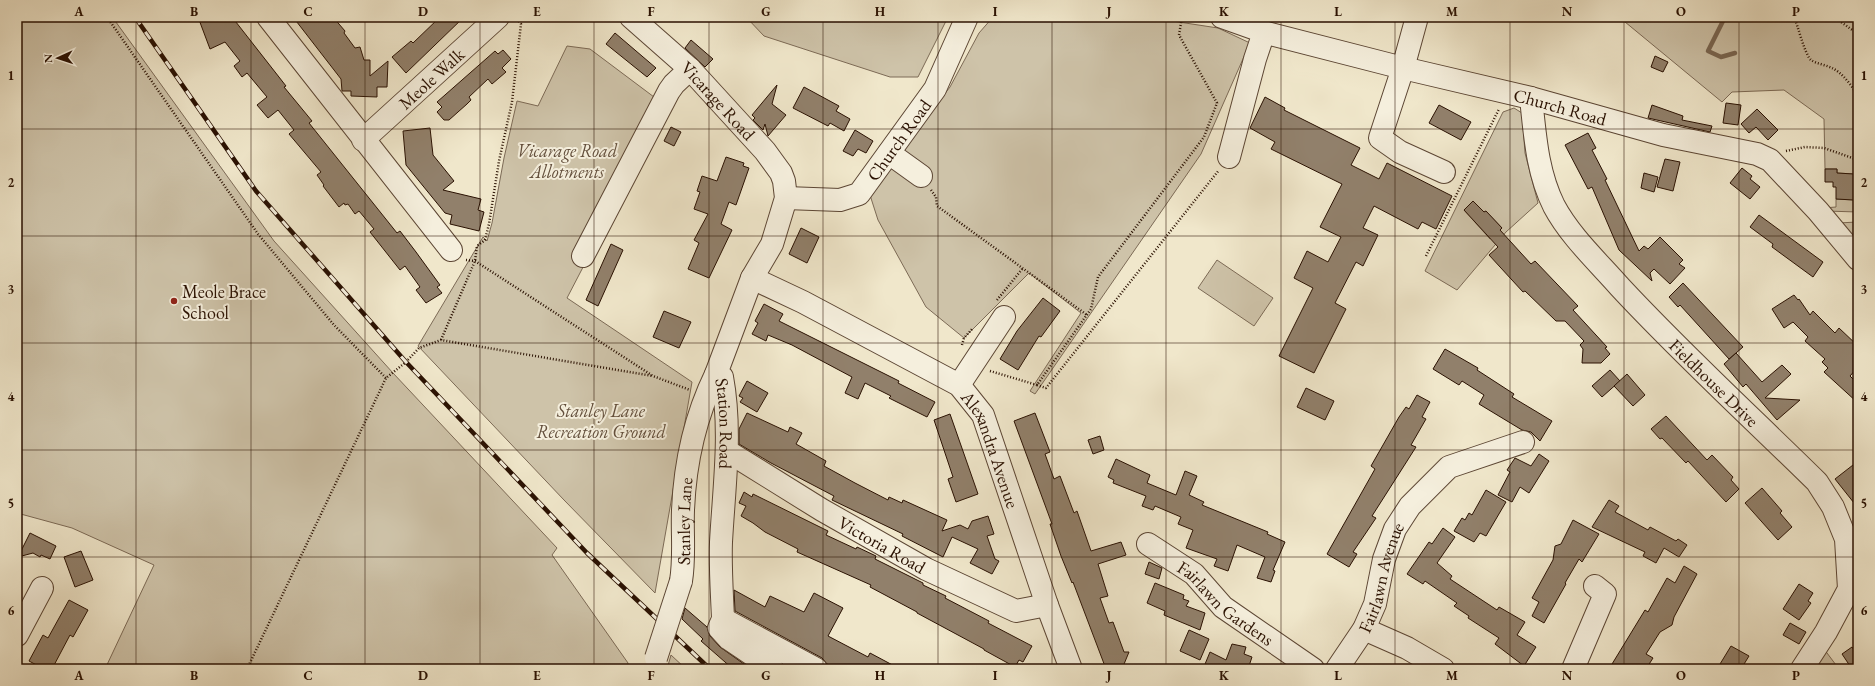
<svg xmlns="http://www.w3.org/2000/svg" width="1875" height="686" font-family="'EB Garamond',serif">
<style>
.green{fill:#cec3a9;stroke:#7c6a56;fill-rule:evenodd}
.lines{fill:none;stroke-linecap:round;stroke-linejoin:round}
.stream{stroke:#796652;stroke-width:4.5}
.building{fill:#91806b;stroke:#2a1102}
.minor-casing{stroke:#5c4634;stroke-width:24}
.path{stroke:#2a1102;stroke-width:2.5;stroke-dasharray:1 2;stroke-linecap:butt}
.minor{stroke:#f5efdd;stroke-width:22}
.rail-casing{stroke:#2a1102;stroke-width:4.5}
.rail{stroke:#f5efdd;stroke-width:3;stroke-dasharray:9;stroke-linecap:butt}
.minor-bridge-casing{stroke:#5c4634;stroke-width:24;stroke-linecap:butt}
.minor-bridge{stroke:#f5efdd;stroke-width:22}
.grid{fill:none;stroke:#2a1102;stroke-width:1;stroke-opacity:0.55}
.poi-dot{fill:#8f2418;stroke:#f5efdd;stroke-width:1.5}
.labels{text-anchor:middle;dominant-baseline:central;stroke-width:4;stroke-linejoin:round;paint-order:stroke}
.street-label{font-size:18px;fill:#2a1102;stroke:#f5efdd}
.park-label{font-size:18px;font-style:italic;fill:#634f3c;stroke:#f5efdd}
.poi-label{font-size:18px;fill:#2a1102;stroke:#f5efdd;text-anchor:start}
.neatline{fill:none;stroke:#2a1102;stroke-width:1.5}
.grid-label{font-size:13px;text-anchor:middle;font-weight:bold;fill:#2a1102}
</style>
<rect width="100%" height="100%" fill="#f0e7cb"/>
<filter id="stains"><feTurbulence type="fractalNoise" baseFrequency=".005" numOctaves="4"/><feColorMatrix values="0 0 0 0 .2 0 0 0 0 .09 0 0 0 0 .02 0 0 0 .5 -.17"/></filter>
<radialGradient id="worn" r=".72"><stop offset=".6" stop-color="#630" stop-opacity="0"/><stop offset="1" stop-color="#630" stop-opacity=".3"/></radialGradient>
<!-- green -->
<g class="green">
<path d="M17,17l96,1 161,223 119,132 164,175 -5,7 76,108v6h-523l49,-104 -82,-37 -55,-15z"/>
<path d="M746,17h202l-30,60h-28l-126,-41z"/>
<path d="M993,17h153l72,11 32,15 -49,111 -166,240 -5,-3 51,-78 -52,-40 -65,65 -38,-31 -48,-87 -9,-28 81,-105 29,-54z"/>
<path d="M1619,17h239v195l-33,-1 -2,-3 13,-1v-8l18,1v-26l-17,-1v-4h-12l-1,-50 -40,-29 -52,2 -10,10z"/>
<path d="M567,46l23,3 68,51 15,-6 -106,204 125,84 -37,211 -91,-93 -146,-154 65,-109 4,4 5,-18 12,-65 13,-57 21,5z"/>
<path d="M1514,108l8,5 3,40 13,50 -32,29 -49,58 -32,-19 78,-159zM1473,201l11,11 2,-1 16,17 -12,11 -26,-29z"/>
<path d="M1857,222l-1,20 -18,-19z"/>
<path d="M1217,260l56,38 -19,28 -56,-38z"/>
<path d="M1824,649l15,20h-31z"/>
<path d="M671,655l15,14h-19z"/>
</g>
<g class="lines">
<!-- stream -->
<path class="stream" d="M1725,17l-17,34 13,6 14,-4"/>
</g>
<!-- building -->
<g class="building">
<path d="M198,17h34l54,69 -2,1 28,34 -3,2 88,110 3,-2 16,21 24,33 -3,2 5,6 -16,10 -10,-13 4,-3 -15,-21 -5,4 -30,-38 4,-3 -15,-18 -4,3 -7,-10 -3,1 -1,-2 -5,4 -16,-21 1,-1 -7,-10 4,-3 -32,-38 5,-4 -16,-20 -10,8 -11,-13 10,-8 -20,-24 -5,4 -8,-11 6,-5 -15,-19 -15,7z"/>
<path d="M293,17h40l12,14 -1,2 11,15 5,-1 4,13h6v16l18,-15 -1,26h-10v10l-26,-1v-5h-9l-1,-12z"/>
<path d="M440,17h24l-58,56 -14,-16 19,-16 2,2z"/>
<path d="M615,33l41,35 -9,9 -41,-33z"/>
<path d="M691,40l22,19 -8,8 -20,-19z"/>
<path d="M503,50l8,9 -9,9 4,4 -14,12 -4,-5 -19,18 2,3 -4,4 -18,16h-5l-7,-8 5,-5 -5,-5 58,-51 3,3z"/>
<path d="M1655,56l13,6 -5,10 -12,-5z"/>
<path d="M777,85l-5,19 14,11 -18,21 -3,-12 -2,6 -10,-10 2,-2 -3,-3z"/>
<path d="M804,87l35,19 -3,5 14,8 -6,12 -14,-8 -2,3 -35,-18z"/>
<path d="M1265,97l20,11 -1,2 76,38 -9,17 28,14 8,-16 65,33 -16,33 -14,-7 -4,7 -44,-23 -11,22 15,7 -15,31 -7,-4 -21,41 11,6 -32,64 -35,-17 34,-68 -19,-10 13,-27 21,11 13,-25 -21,-10 22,-43 -71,-35 4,-7 -25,-14z"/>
<path d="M1726,103l15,2 -3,20 -15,-2z"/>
<path d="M1439,105l32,17 -10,18 -32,-17z"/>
<path d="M1652,105l31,11 -1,4 30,6 -2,6 -62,-14z"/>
<path d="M1757,109l21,21 -10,10 -12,-13 -7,6 -8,-9z"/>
<path d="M671,127l10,5 -7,14 -10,-5z"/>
<path d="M430,128l3,27 21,26 -11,9 38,9 -3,11 6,2 -5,19 -29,-7 2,-9 -7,-2 -39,-48 -3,-34z"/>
<path d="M855,130l18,11 -7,12 -8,-4 -5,7 -10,-5z"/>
<path d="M1588,133l8,15 -4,2 15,29 -2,1 34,71 5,-5 4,3 12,-12 23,23 -4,4 6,4 -15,16 -16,-15 -4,4 2,8 -33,-31 -27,-63 -4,2 -23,-44z"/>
<path d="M726,157l18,6 -1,3 6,2 -13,37 -7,-3 -8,22 11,6 -23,48 -21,-9 11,-26 -5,-3 14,-26 -14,-5 6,-17 -3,-1 5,-15 15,5z"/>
<path d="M1665,159l15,3 -7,29 -16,-4z"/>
<path d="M1742,168l10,8 -2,3 10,8 -10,12 -20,-16z"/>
<path d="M1825,169h12v4l17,1v26l-18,-1v-12h-3v-5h-8z"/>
<path d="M1644,173l14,4 -4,15 -13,-4z"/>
<path d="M1473,201l11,11 2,-1 16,17 -2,2 31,34 4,-3 43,45 -5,4 34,37 -2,1 5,6 -9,9h-19l1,-14 -3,-4 4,-4 -19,-20h-9l-31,-30 -2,1 -34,-37 9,-8 -34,-37z"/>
<path d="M1759,215l64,47 -10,15 -41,-30 1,-3 -23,-17z"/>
<path d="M801,228l18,9 -12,26 -18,-9z"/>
<path d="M611,244l12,6 -25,56 -12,-6z"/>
<path d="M1683,283l60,64 -14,12 -49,-54 -2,2 -9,-10z"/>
<path d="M1794,295l4,5 1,-1 11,16 3,-4 22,22 4,-5 19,18v21l-8,9 8,8v19l-34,-31 4,-4 -6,-6 3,-3 -20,-18 3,-4 -15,-15 -9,6 -12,-19z"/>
<path d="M1043,298l17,13 -19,26 -2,-1 -21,34 -18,-11 17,-28z"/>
<path d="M764,304l19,10 -4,7 120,60 -1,2 37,19 -8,15 -38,-19 2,-2 -26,-13 -7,16 -13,-6 7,-16 -60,-32 -24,-10 -2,6 -14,-7 6,-11 -3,-2z"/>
<path d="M664,311l27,11 -12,26 -26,-11z"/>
<path d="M1445,349l33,19 -1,2 37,24 -2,3 40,24 -12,20 -9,-9 -9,-2 -43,-26 5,-9 -22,-14 -3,4 -26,-16z"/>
<path d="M1736,353l26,29 20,-17 9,9 -26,24 35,2 -23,20 -31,-36 -3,3 -19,-23z"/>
<path d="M1610,370l10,11 -18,16 -10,-11z"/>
<path d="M1627,374l18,21 -12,11 -19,-20z"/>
<path d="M747,381l21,12 -11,19 -17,-10 3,-4 -4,-2z"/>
<path d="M1306,388l28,13 -9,19 -28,-13z"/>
<path d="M1417,395l13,7 -8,15 4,2 -15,26 5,2 -44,69 4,2 -23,34 4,2 -8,13 -22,-13 48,-85 -4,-3 28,-49 7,-10 3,2z"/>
<path d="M747,413l41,19 2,-5 12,6 -6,11 30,17 -2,5 31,17 33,17 1,-3 13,6 1,-3 44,20 -5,11 18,-6 8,4 4,-8 16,-5 6,18 -7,2 8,23 4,2 -7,13 -22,-11 8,-14 -26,-12 -9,20 -41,-21 1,-2 -71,-34 2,-4 -63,-33 -32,-19v-15z"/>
<path d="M1035,413l15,39 -5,2 9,25 6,-3 14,37 3,-2 14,40 30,-9 5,13 -28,9 10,32 -8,2 9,25 4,-1 11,30h5l-7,17h-16l-33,-87 -1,1 -11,-27 -11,-32h2l-38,-103z"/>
<path d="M950,414l28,80 -22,8 -8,-23 5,-2 -19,-57z"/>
<path d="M1666,416l41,44 5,-5 21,22 -2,3 8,9 -13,13 -38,-41 -2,2 -24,-25 -2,1 -9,-10z"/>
<path d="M1100,436l4,14 -11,4 -5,-14z"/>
<path d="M1539,454l10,7 -20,32 -9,-6 -8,15 -14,-7 12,-23 -3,-2 8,-12 16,8z"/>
<path d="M1116,459l34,16 -3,8 29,12 9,-24 12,5 -8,19 15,7 -2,3 66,27 -1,2 18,8 -12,28 2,1 -4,11 -14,-4 8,-21 -28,-12 -9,26 -14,-5 3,-7 -31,-11 7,-18 -15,-6 3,-7 -26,-11 -2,4 -11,-4 4,-10 -33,-13 1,-3 -6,-3z"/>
<path d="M1853,465l5,7v36l-23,-29z"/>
<path d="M1762,488l20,23 -2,2 12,14 -14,13 -33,-37z"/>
<path d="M1486,490l20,12 -20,34 -6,-3 -6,9 -20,-11 8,-13 3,2 4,-7 3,2z"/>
<path d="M744,492l8,5 1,-3 75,37 -2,4 30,14 1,-2 19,9 -1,3 48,24v2l23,11 -1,2 44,23 -1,2 44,23 -9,16 -4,-2 -4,7 -31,-17v-1l-67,-36v-1l-47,-25 1,-2 -74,-33 1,-3 -33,-17 -12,-9 -12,-7 5,-10 -7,-3z"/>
<path d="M1609,500l10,6 -4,6 33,18 2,-3 26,14 2,-2 9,6 -8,12 -15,-9 -8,15 -13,-7 2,-4 -53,-25z"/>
<path d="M1573,520l26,14 -17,28 -3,-3 -14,24 1,1 -22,39 -12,-7 7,-14 -7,-4 21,-38 2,-14 6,-2z"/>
<path d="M1443,528l12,9 -18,26 15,13 -2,3 47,31 2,-3 26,15 -8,13 19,12 -12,19 -29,-22 4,-6 -31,-20 1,-2 -15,-10 3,-3 -32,-22 -2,3 -16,-10 22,-32 3,2z"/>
<path d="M30,533l26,13 -6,13 -9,-4 -1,2 -7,-4 -15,4z"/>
<path d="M81,551l12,29 -18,7 -11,-30z"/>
<path d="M1149,562l13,6 -3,11 -14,-5z"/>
<path d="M1684,566l13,8 -23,43 -2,8 -12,7 -14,22 7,4 -7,11h-37l36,-59 3,2 19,-34 8,5z"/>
<path d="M1155,583l29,12 -1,4 6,2 -3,5 19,7 -5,17 -36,-15 1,-4 -18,-8z"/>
<path d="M1799,584l14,9 -5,8 3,2 -12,17 -16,-11z"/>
<path d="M734,590l31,17 5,-11 34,16 10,-19 29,15 -15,28 40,21 2,-4 30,16h-63l-10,-5 -5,-6 -87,-47z"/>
<path d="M69,600l19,10 -15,27 -3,-2 -18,34h-8l-15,-8 14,-26 5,3z"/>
<path d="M685,608l22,19 3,9 10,11 31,22h-18l-32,-28 2,-2 -21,-20z"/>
<path d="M1790,623l16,9 -7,12 -16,-9z"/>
<path d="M1189,630l20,9 -9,21 -20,-9z"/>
<path d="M1232,644l14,3 -2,7 8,3 -4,12h-45l7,-17 16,8z"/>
<path d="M1731,646l18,10 -8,13h-24z"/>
<path d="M1852,647l6,9v4l-8,6 -8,-12z"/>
</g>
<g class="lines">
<defs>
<g id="minor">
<path d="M268,17l183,233"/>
<path id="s1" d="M631,17l59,52 75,82 16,22 3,8 2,17 -14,46 -20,34 -36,96 6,3c10,54 2,110 -1,165 -1,25 1,51 2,77l-4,9 10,11 43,29"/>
<path id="s2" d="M1222,17l45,16 136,35 128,30 132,37 94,19 13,6 48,51 40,48"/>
<path d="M1417,17l-14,51 -23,70 20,14 44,20"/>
<path id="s3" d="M1531,98c4,37 6,74 23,108 16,30 43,55 65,80 63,68 132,131 198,196l16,25 13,32 3,50 -23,43 -24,37"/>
<path id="s4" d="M363,140l135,-123"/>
<path d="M889,153l32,23"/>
<path d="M1229,157l26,-98 9,-27"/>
<path id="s5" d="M786,198l54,2 19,-6 76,-105 32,-72"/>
<path d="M583,256l86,-165 5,-7 16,-15"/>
<path id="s6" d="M752,278l51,24 156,83 24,30 64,190 24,64"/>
<path d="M959,385l45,-68"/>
<path id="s7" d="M727,451l95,59 104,59 90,42 31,-6"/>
<path id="s8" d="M1148,544l46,30 29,33 90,62"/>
<path id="s9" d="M681,581c4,-24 1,-47 2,-71 2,-48 12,-93 33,-136"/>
<path d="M723,619l93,50"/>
<path d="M1364,629l43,19 36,21"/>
<path d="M17,635l25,-47"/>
<path id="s10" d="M1337,669l27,-40 11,-25 9,-45 11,-30 15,-23 39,-39 74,-25"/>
<path d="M1573,669l32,-75 -10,-8"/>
</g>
</defs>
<!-- minor casing -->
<use href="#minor" class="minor-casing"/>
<!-- path -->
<g class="path">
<path d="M107,17l151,217 76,91 52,53"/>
<path d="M1794,17c4,9 11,38 17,43 6,4 16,5 23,9 10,6 18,17 24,27"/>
<path d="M1834,17l24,17"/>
<path d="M1786,151l19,-4 19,1 34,12"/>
<path d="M931,190l5,7 1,9 150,109"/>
<path d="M1426,256l73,-147"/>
<path d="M466,260l9,1 178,115 37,14"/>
<path d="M997,300l26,-32"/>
<path d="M441,340l34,-79 2,-15 8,-6 4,-16 10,-63 13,-59 9,-78 -5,-6"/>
<path d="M962,345l2,-7 9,-10"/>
<path d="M990,371l47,14 54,-76 7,-32 106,-140 13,-34 -38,-68 3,-18"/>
<path d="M1037,385l9,3 173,-218"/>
<path d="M247,669l139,-291 20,-16 13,-14 22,-8 212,36"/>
</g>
<!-- minor -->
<use href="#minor" class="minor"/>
<defs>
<path id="rail" d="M135,17l121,174 150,171 181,191 123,116"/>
</defs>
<!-- rail casing -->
<use href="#rail" class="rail-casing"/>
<!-- rail -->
<use href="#rail" class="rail"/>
<defs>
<path id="minor-bridge" d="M656,658l25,-77"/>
</defs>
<!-- minor-bridge casing -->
<use href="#minor-bridge" class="minor-bridge-casing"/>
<!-- minor-bridge -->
<use href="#minor-bridge" class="minor-bridge"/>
</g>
<!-- grid -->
<path class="grid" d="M136,17v652M251,17v652M365,17v652M480,17v652M594,17v652M709,17v652M823,17v652M938,17v652M1052,17v652M1166,17v652M1281,17v652M1395,17v652M1510,17v652M1624,17v652M1739,17v652M17,129h1841M17,236h1841M17,343h1841M17,450h1841M17,557h1841"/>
<!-- markers -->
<circle class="poi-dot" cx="174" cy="301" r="4"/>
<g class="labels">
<!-- street labels -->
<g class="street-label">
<text stroke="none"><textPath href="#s4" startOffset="92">Meole Walk</textPath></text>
<text stroke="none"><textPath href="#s1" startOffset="121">Vicarage Road</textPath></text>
<text stroke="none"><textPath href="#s2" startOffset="350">Church Road</textPath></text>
<text stroke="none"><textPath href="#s5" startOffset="141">Church Road</textPath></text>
<text stroke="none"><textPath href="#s3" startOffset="350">Fieldhouse Drive</textPath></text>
<text stroke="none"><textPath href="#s1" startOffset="486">Station Road</textPath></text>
<text stroke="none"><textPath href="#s6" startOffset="306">Alexandra Avenue</textPath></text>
<text stroke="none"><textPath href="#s9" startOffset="60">Stanley Lane</textPath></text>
<text stroke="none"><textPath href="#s7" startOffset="181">Victoria Road</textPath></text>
<text stroke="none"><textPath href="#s10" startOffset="103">Fairlawn Avenue</textPath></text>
<text stroke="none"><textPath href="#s8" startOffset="98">Fairlawn Gardens</textPath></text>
</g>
<!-- park labels -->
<g class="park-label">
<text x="567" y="150">Vicarage Road<tspan x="567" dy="21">Allotments</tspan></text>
<text x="601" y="410">Stanley Lane<tspan x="601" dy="21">Recreation Ground</tspan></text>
</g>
<!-- poi labels -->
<g class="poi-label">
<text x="182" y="291">Meole Brace<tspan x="182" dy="21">School</tspan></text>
</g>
</g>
<!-- margin -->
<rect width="1875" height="686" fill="none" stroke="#f0e7cb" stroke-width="44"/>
<!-- north arrow -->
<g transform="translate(58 58) rotate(267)" stroke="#f5efdd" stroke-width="3" paint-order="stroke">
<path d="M0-3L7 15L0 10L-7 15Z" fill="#2a1102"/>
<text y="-6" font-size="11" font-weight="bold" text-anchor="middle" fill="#2a1102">N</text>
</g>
<rect x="22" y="22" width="1831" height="642" class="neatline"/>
<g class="grid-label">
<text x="79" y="16">A</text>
<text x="194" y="16">B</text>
<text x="308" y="16">C</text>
<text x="423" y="16">D</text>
<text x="537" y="16">E</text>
<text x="651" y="16">F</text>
<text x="766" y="16">G</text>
<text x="880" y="16">H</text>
<text x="995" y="16">I</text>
<text x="1109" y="16">J</text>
<text x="1224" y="16">K</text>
<text x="1338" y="16">L</text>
<text x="1452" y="16">M</text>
<text x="1567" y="16">N</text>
<text x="1681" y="16">O</text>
<text x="1796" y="16">P</text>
<text x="11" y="80">1</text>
<text x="1864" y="80">1</text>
<text x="11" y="187">2</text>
<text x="1864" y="187">2</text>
<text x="11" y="294">3</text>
<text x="1864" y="294">3</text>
<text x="11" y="401">4</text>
<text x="1864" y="401">4</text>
<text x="11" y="508">5</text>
<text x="1864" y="508">5</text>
<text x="11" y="615">6</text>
<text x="1864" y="615">6</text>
<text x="79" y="680">A</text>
<text x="194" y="680">B</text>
<text x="308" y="680">C</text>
<text x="423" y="680">D</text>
<text x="537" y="680">E</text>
<text x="651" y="680">F</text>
<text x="766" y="680">G</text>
<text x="880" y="680">H</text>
<text x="995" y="680">I</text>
<text x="1109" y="680">J</text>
<text x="1224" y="680">K</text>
<text x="1338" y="680">L</text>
<text x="1452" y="680">M</text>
<text x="1567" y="680">N</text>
<text x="1681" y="680">O</text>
<text x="1796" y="680">P</text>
</g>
<rect width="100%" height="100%" filter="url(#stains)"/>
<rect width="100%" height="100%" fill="url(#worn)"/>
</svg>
